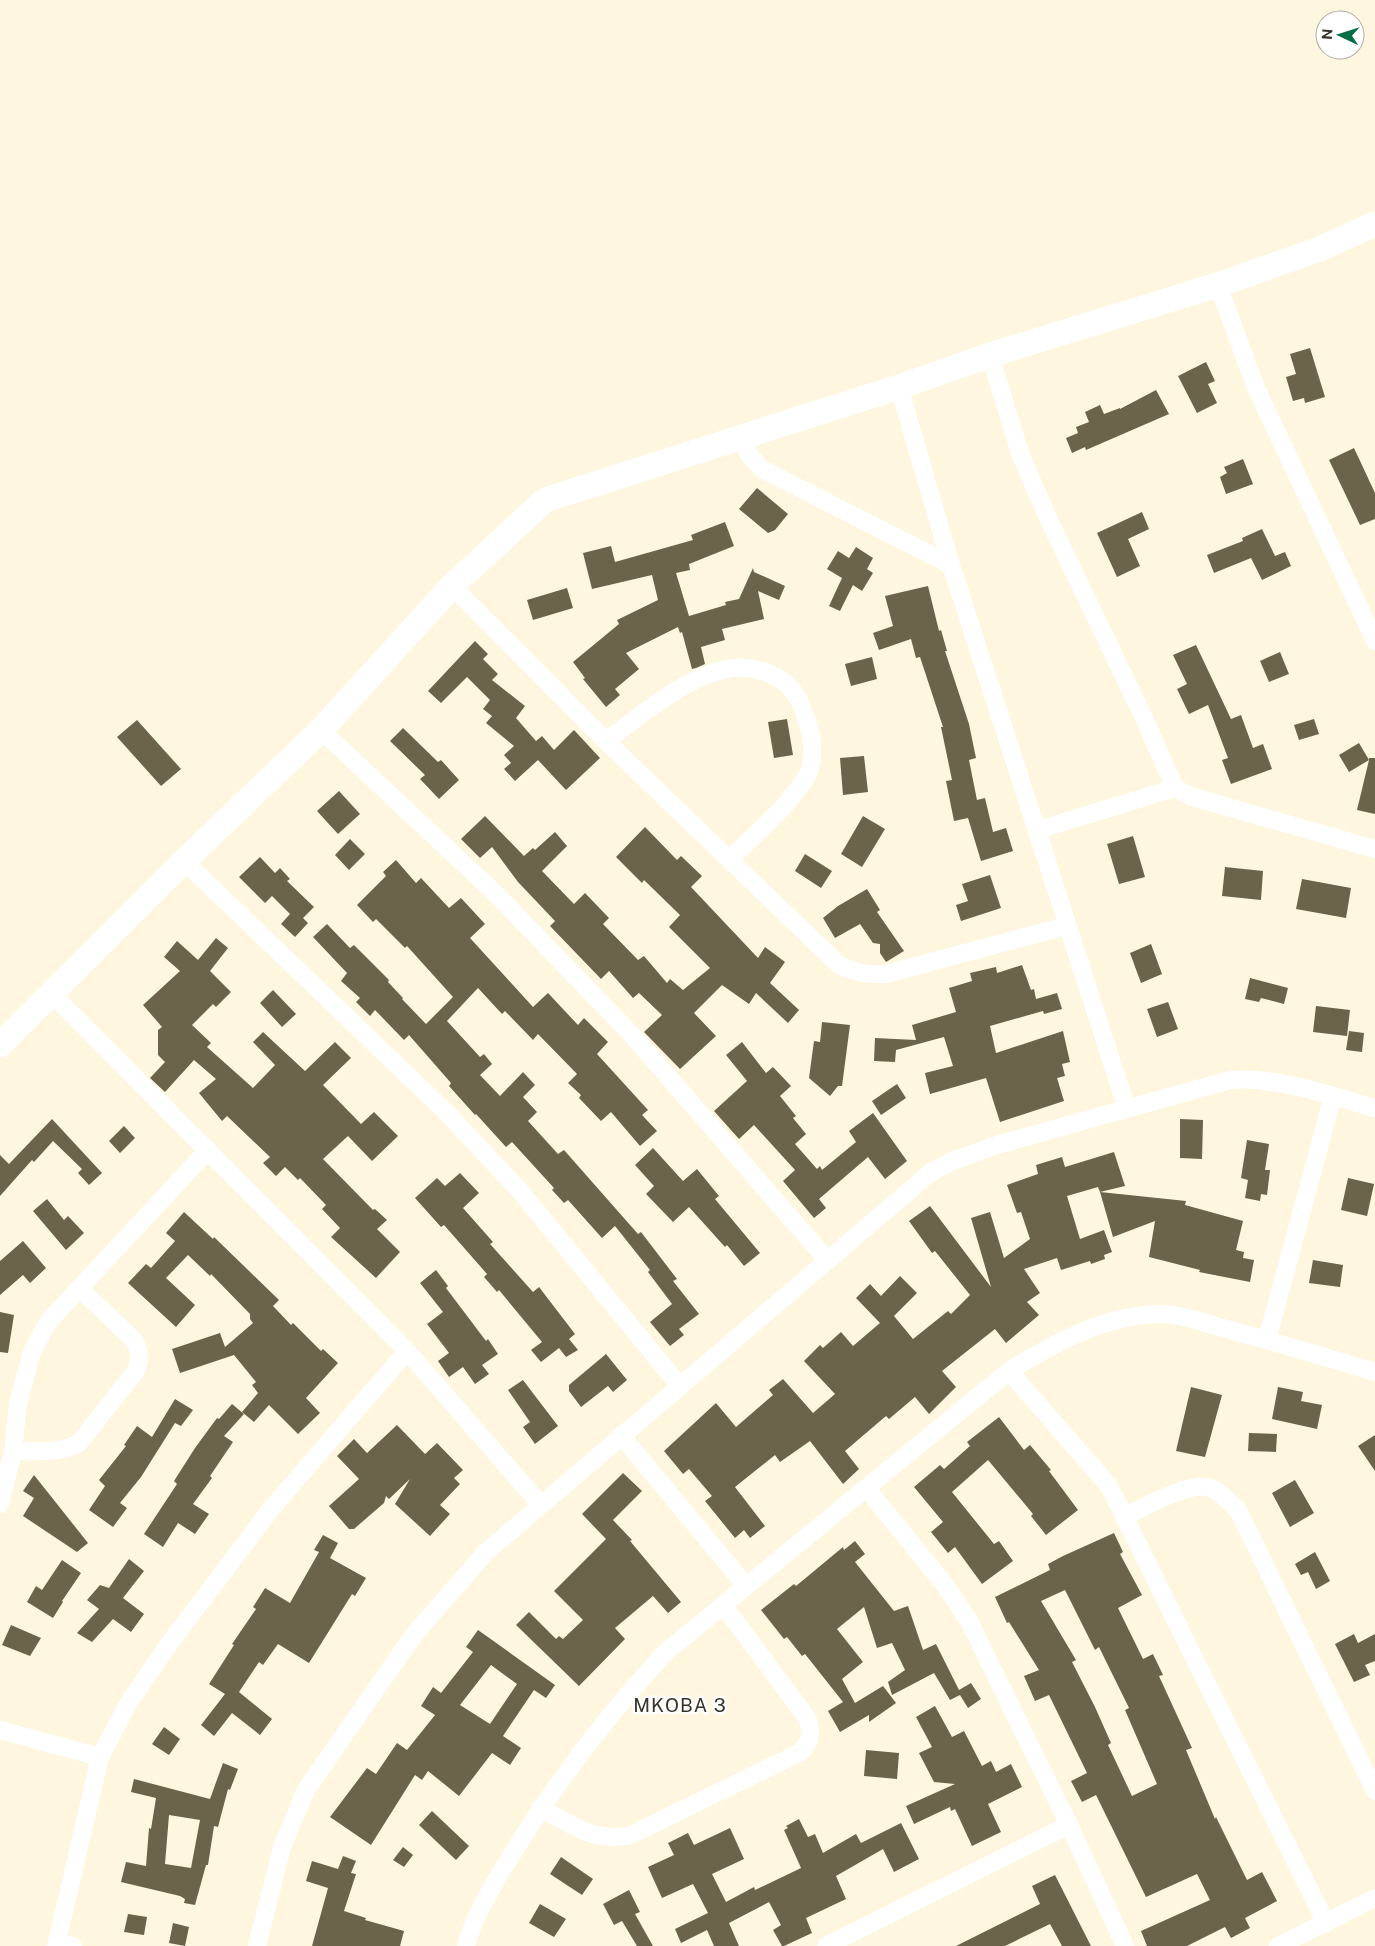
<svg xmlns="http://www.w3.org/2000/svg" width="1375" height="1946" font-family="'Public Sans',sans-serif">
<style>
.building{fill:#6b634a;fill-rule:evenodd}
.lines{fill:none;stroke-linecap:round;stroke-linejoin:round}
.street{stroke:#fff;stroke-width:18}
.secondary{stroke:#fff;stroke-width:25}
.labels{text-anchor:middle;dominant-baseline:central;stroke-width:5;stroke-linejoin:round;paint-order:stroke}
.neighbourhood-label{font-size:19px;letter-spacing:1px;fill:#373328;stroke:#fff}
</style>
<rect width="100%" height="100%" fill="#fef6df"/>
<!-- building -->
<g class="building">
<path d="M1310,348l15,49 -20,6 -1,-5 -11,3 -7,-24 10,-3 -6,-20z"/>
<path d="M1206,362l9,19 -7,3 9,19 -20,10 -19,-37z"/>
<path d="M1156,390l13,24 -83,36 -1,-3 -13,6 -6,-15 12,-5 -2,-6 13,-5 -4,-10 15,-7 4,9 16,-6v1z"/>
<path d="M1354,448l21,45v26l-15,6 -31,-65z"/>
<path d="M1243,459l10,25 -27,10 -6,-17 7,-4 -3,-6z"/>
<path d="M757,488l31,26 -13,16 -7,3 -29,-24z"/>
<path d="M1142,512l7,17 -21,10 12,27 -23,11 -20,-44z"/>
<path d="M725,522l9,24 -45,18 1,6 -14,3 13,43 37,-11 -1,-3 14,-3 14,-31 1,4 31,14 -6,14 -21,-9 6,28 -42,10 3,11 -24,7 4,17 -9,4 -4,1 -10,-37 -2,1 -2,-6 -52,26 13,16 -24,20 5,6 -14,12 -23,-28 2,-1 -12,-16 46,-38 -2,-4 41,-20 -6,-25 -60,14 -9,-36 28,-7 4,16 78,-22 -2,-5z"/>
<path d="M1262,529l13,27 10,-4 6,14 -29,14 -11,-22 -37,15 -7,-18 36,-14 -1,-3z"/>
<path d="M856,547l17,11 -6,11 6,4 -11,18 -9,-6 -13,26 -11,-5 13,-28 -15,-9 11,-18 11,7z"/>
<path d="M928,586l11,45 2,-1 6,21h-2l24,73 7,34 -7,2 8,40 8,-2 8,34 13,-4 7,23 -32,10 -13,-43 -14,3 -8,-40 6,-1 -11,-53h2l-23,-70 -4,1 -5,-19 -32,11 -6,-17 20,-7 -8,-30z"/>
<path d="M567,588l6,20 -40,12 -6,-20z"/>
<path d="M475,641l13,13 -5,5 15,15 -6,6 33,26 -9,12 20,23 6,-5 12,14 20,-20 26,28 -34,32 -28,-30 -23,21 -11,-12 7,-6 -7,-8 10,-9 -28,-23 6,-7 -9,-7 7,-9 -23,-23 -26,26 -13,-12z"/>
<path d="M1196,645l35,74 10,-4 12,33 10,-4 9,25 -41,15 -9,-24 6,-2 -20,-53 -19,9 -12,-25 10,-5 -14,-29z"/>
<path d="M1280,652l9,22 -20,8 -9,-21z"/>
<path d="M872,657l5,22 -26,7 -6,-22z"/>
<path d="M787,719l6,36 -19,3 -6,-36z"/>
<path d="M1314,719l5,15 -20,6 -5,-15z"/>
<path d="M137,720l44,49 -20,17 -44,-49z"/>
<path d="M403,728l35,34 3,-2 18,20 -20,19 -19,-20 5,-4 -35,-34z"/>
<path d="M1359,743l10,17v-2h6v56l-18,-4 12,-50 -20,12 -10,-17z"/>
<path d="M864,756l4,36 -25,3 -3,-37z"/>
<path d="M339,791l21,23 -22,20 -21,-23z"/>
<path d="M485,816l39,40 9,-8 2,2 20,-18 12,14 -25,25 32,33 11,-11 24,25 -6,6 35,36 6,-4 23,27 3,-4 13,11 27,-22 -41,-41 11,-12 -36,-35 -2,3 -26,-26 29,-30 32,33 4,-4 21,20 -11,11 67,71 7,-11 20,15 -15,21 29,27 -11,13 -32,-30 -7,11 -27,-19 -28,28 22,23 -36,33 -36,-37 18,-17 -23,-22 -6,5 -24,-27 -8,8 -51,-53 5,-5 -37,-39 -26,-35 -12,11 -19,-19z"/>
<path d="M863,816l22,13 -23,38 -21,-13z"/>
<path d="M1133,836l12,41 -26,7 -12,-40z"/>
<path d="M350,839l15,15 -16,16 -14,-15z"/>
<path d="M805,854l27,17 -11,17 -26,-17z"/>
<path d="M260,857l15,16 5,-5 10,11 -3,2 27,26 -11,11 5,5 -13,14 -14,-13 9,-10 -18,-18 -7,7 -26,-26z"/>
<path d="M396,860l20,23 5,-5 28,30 12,-10 24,26 -15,14 63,69 15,-14 30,32 6,-7 24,24 -11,12 51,56 -6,5 15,16 -17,15 -29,-34 -10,9 -22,-23 2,-3 -13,-12 9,-9 -39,-40 -5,6 -28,-29 -3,3 -24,-26 -31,33 33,36 4,-3 8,10 -12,11 20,21 23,-24 12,13 -12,12 14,15 -9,9 30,33 6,-4 74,84 3,-2 36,47 -4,2 26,33 -20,15 5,6 -14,11 -20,-24 22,-18 -24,-32 2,-2 -35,-44 -13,12 -34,-38 -4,3 -12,-13 2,-2 -42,-46 -6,5 -30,-33 -1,1 -26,-29 2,-3 -42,-48 -5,5 -29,-30 -5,6 -14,-14 4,-4 -19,-17 6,-8 -34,-36 14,-13 23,24 4,-3 35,35 -1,2 15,16 -1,1 24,25 27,-27 -46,-51 -2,2 -29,-29 -3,3 -16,-17 29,-29 -3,-4z"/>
<path d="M1225,867l38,4 -2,29 -39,-4z"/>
<path d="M990,875l11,33 -40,13 -5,-16 12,-4 -6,-17z"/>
<path d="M1302,879l49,9 -5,30 -50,-9z"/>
<path d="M867,889l13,21 -3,2 27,39 -18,11 -6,-9v-9l-7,-1 -13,-19 -25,14 -12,-20 15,-12z"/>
<path d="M216,938l12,10 -18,23 21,21 -15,15 -3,-3 -21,21 19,18 -4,4 46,41 22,-23 -22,-23 10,-10 42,39 30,-29 16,16 -28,27 38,39 13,-12 24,24 -26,25 -24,-25 -25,23 50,51 2,-1 12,11 -10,9 23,23 -24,26 -45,-41 9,-9 -18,-19 4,-4 -26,-27 -2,2 -13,-13 -9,9 -13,-13 7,-6 -43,-41 -5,5 -23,-28 17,-14 -22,-19 -29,32 -15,-14 15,-16 -7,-7v-25l4,-3 -19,-22 37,-34 -16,-14 13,-16 21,19z"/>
<path d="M1151,944l11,30 -21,9 -11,-30z"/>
<path d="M1022,965l9,25 3,-1 2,10 21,-6 5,16 -18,5 -1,-3 -53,15 6,27 67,-22 7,31 -8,2 3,12 -8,2 7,23 -64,21 -14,-44 -56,16 -5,-21 28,-7 -9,-29 -48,13 -1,12 -21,-1 1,-23 41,2 -4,-15 44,-13 -7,-24 23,-7 -2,-8 26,-6 1,6z"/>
<path d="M1250,978l38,10 -4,16 -23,-6 -2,4 -14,-3z"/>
<path d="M273,990l23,24 -14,13 -22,-24z"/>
<path d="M1168,1002l10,27 -21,8 -10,-28z"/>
<path d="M1316,1006l34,4 -3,26 -34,-4z"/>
<path d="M822,1022l28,3 -8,61h-4l-8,10 -21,-18 5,-37 6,1z"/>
<path d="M1349,1031l15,2 -2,19 -16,-2z"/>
<path d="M742,1042l24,31 7,-6 18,19 -11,10 16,20 -3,2 13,16 -11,10 22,25 3,-3 2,4 34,-28 -7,-11 24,-18 34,48 -22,18 -17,-22 -49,42 7,9 -12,10 -31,-37 12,-11 -41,-45 -15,14 -25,-28 33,-30 -21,-26z"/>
<path d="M897,1084l9,14 -25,17 -9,-14z"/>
<path d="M52,1119l50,54 -13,12 -11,-12 4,-4 -29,-28 -19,21 -2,-2 -32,36v-41l9,9z"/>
<path d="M1180,1119l23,1 -1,39 -22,-1z"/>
<path d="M124,1126l11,12 -15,15 -11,-12z"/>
<path d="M1247,1140l22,4 -4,26h5l-3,25 -6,-1 -1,7 -15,-3 3,-18 -7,-2z"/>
<path d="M653,1148l30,33 14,-12 22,27 -4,3 45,54 -16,13 -17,-21 -2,2 -36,-40 -16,15 -27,-28 8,-8 -19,-21z"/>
<path d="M1114,1152l11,34 -25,6 -2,-5 -31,9 13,43 24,-9 8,22 -8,3 1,4 -14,5 -1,-3 -29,9 -4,-12 -33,11 16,24 -13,9 12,13 -33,28 -11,-14 -53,42 14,16 -27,27 -14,-17 -26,22 -3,-3 -41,35 14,18 -16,15 -33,-43 -30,21 -5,-7 -40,32 30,39 -15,12 -6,-8 -9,8 -30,-37 7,-5 -23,-27 -6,5 -19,-23 52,-48 20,24 37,-32 -4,-5 14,-11 30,34 22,-19 -31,-33 16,-16 3,3 18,-16 12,14 27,-23 -24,-25 14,-14 11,12 19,-20 17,17 -23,23 19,23 35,-28 3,3 19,-19 -35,-44 -3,2 -23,-32 21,-15 61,81 -20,-69 19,-6 14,46 26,-19 -9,-27 -4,1 -10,-28 31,-11 -2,-9 26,-8 3,10z"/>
<path d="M460,1173l19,20 -16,15 30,34 -3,2 43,48 6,-5 36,47 -6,5 9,11 -12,7 -7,-9 -18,14 -10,-12 11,-8 -43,-52 -2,2 -13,-15 3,-3 -43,-49 -3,2 -26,-29 22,-20 8,8z"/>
<path d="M1348,1178l26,6 -7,32 -26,-6z"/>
<path d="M1100,1192l86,9 -1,4 58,16 -7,29 8,2 -1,6 11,2 -4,22 -51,-10 1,-2 -51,-13 6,-36 -42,16z"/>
<path d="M47,1199l17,21 4,-4 16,17 -18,17 -33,-39z"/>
<path d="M184,1212l29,27 1,-2 65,63 -6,6 18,19 2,-2 28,28 2,-2 15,14 -32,35 14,15 -22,21 -29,-29 -15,17 -12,-10 16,-19 -6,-8 4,-3 -22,-27 -54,18 -8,-24 48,-16 5,14 28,-24 -3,-4v-5l-39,-40 -1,2 -22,-21 -22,23 29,27 -19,22 -48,-44 18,-19 5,4 24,-27 -9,-8z"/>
<path d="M23,1241l23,27 -16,15 -7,-8 -23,20v-34z"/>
<path d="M1313,1260l30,5 -3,22 -31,-4z"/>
<path d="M436,1270l12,16 -2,2 40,53 2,-2 10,15 -16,11 7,9 -14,10 -12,-17 -14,10 -11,-16 11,-8 -22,-29 16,-12 -23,-29z"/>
<path d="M0,1312l14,3 -6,38 -8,-1z"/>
<path d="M606,1354l21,26 -14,12 -5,-6 -27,21 -12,-16v-6z"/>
<path d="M523,1380l35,46 -23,18 -12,-17 7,-5 -22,-32z"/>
<path d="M1191,1387l31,8 -17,62 -29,-6z"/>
<path d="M1278,1387l25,5 -2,9 21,4 -5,24 -45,-10z"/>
<path d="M175,1399l18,11 -12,16 -6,-3 -34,54 -21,26 7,5 -14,19 -24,-17 16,-24 -6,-6 27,-34 -2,-1 13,-19 15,11z"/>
<path d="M232,1404l12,10 -20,22 9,6 -23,34 2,2 -19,26 16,10 -14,20 -17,-11 -15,24 -19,-13 33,-50 -3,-3 21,-33 22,-30 2,1z"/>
<path d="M999,1417l25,33 6,-5 21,25 -2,1 29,39 -32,25 -15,-19 2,-2 -45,-54 -36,32 42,52 5,-3 14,20 -31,23 -27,-37 -7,6 -17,-21 12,-10 -29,-35 26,-22 4,4 26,-23 -3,-4z"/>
<path d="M397,1425l28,29 12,-11 26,27 -9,8 6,6 -20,21 10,9 -20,22 -35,-32 15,-25 -21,20 -3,-3 -2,7 -30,26h-5l-20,-23 30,-27 -22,-23 17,-17 13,14z"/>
<path d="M1249,1433l28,1 -1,18 -28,-1z"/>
<path d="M1375,1435v36l-17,-25z"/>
<path d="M623,1473l19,18 -29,29 19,20 -2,1 51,61 -13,11 -15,-17 -38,32 10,11 -46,47 -63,-61 13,-13 27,27 3,-3 4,3 20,-19 -29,-29 52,-52 -24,-25z"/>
<path d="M34,1475l54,68 -11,9 -54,-36 11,-18 -11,-7z"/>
<path d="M1295,1480l19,33 -24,14 -18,-34z"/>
<path d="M1114,1533l9,19 -3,2 22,41 -24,13 25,51 10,-5 10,21 -4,1 33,72 -6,2 29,69 1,-2 31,63 15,-8 15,29 -32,17 5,10 -19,10 -6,-11 -38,19h-40l-6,-15 69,-31 -13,-26 -51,23 -50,-102 -14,7 -11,-21 16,-8 -38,-78 -14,6 -11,-25 15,-6 -30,-48 -2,1 -12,-26 55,-27 -2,-6 15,-8zM1065,1590l30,60 4,-3 30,61 -4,2 32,74 -25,12 -24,-51 3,-2 -16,-36 -23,-45 4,-2 -35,-59z"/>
<path d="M323,1535l15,8 -8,15 36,20 -11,18 -3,-2 -43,69 -31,-19 -15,21 -4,-3 -20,30 33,27 -12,16 -28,-22 -18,23 -13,-11 24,-31 -16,-10 25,-39 -2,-1 24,-35 -3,-2 12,-19 25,15 29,-51 -5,-2z"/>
<path d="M855,1541l10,13 -10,8 39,49 14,-5 15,44 13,-6 23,46 12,-7 10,16 -13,9 -8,-13 -10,5 -16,-27 -42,22 -4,-13 17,-12 -13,-27 -15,5 -13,-41 -27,22 26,33 -21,17 13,24 28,-17 13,17 -27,19v-7l-29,17 -12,-21 15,-9 -38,-48 -3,2 -15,-19 -3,2 -23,-29 33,-26 2,2 47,-39 1,3z"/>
<path d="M1315,1552l15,29 -14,8 -8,-17 -7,3 -6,-11z"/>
<path d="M129,1559l15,12 -21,27 21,16 -13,18 -18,-13 -21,23 -15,-9 22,-24 -12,-9 13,-15 9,3z"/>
<path d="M62,1560l19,13 -19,28 1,1 -10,16 -26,-16 9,-16 6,4z"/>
<path d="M11,1625l30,13 -11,18 -28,-11z"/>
<path d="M478,1630l77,55 -9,13 -12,-8 -31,46 18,12 -11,17 -18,-12 -33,43 -31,-25 -6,9 -7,-5 -44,70 -41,-28 37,-49 9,6 21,-31 10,7 28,-35 -14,-9 12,-19 8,6 32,-41 -7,-5zM491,1665l26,19 -27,40 -30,-19z"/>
<path d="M1354,1634l4,9 17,-9v27l-10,4 5,10 -16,7 -19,-38z"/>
<path d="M935,1706l17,31 12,-6 18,35 9,-5 5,11 15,-8 11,23 -34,17 13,28 -29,14 -17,-37 -4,2 -1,-4 -36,17 -8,-18 49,-22 -21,-2 -15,-29 13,-6 -16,-30z"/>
<path d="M164,1727l16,12 -11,16 -17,-11z"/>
<path d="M866,1750l33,3 -2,26 -33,-3z"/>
<path d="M223,1763l15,6 -8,21 -2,-1 -10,38 -4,-1 -6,39h-2l-11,40 -11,-2 1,-4 -5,-3 -59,-14 5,-20 20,4 3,-38 2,1 5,-31 -25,-6 3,-13 76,20zM169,1815l31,5 -9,48 -26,-4z"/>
<path d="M432,1811l37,35 -13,14 -37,-35z"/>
<path d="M799,1819l9,18 7,-3 8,19 33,-19 5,9 40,-20 18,36 -25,13 -11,-23 -47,27 10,23 -40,19 6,15 -28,13h-2l-9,-16 8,-5 -12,-23 -40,21 10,23h-25l-7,-16 -26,13 -6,-14 33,-16 -15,-29 -31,14 -14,-31 26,-12 -6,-12 20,-10 6,12 36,-17 14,31 -32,15 14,28 28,-15 1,3 46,-22 -17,-38 4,-2 -2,-2z"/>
<path d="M403,1847l10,8 -9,12 -11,-7z"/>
<path d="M343,1856l13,5 -5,12 5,1 -12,37 22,7 -1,2 39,11 -4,15h-88l16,-58 -22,-7 6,-20 26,8z"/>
<path d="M561,1857l32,22 -11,16 -32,-21z"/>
<path d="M1055,1875l36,71h-29l-12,-22 -45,22h-49l84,-42 -8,-18z"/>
<path d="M629,1890l11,22 -5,2 18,32h-16l-15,-25 -8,4 -11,-21z"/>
<path d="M540,1904l26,15 -12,18 -25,-14z"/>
<path d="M128,1914l19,3 -3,18 -20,-3z"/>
<path d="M173,1923l16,4 -4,19 -16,-3z"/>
</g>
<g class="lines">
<!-- street -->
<g class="street">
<path d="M1218,285l38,103 119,253"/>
<path d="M990,355l30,98 27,63 96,200 32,72"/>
<path d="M899,387l52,178 176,544"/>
<path d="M740,437l10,19 12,13 189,96"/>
<path d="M452,586l154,155 232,223c16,9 30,11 48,10l180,-48"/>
<path d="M321,730l174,163 138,143 194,224"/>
<path d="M606,741c35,-25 73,-60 116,-71 25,-6 56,1 72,22 8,10 11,24 15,35 4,14 5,36 -2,49 -20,32 -51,57 -77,83"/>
<path d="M1038,830l137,-42 18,9 182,52"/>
<path d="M184,861l264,253 72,77 159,194"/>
<path d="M51,993l356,358 134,154"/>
<path d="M1267,1340l66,-244"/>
<path d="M1009,1371l100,115 217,437"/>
<path d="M621,1435l125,151"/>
<path d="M13,1451c22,0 47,3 66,-8l56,-71c6,-13 5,-20 -1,-32l-55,-52"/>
<path d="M867,1489l78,96 24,36 100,204 56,121"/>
<path d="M0,1504l13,-53 5,-48 14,-51 16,-30 160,-172"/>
<path d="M1124,1517c19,-9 67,-37 87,-29 11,5 19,14 27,22l137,281"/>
<path d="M0,1730l100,27"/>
<path d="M540,1808c32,17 54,35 91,27l170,-83c10,-12 11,-20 6,-34l-83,-112"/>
<path d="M57,1942l16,4"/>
<path d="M56,1946l44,-189 28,-53 41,-60 102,-135 136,-158"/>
<path d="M257,1946l25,-99 24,-57 107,-154 73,-84 444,-379 20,-11 47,-17 233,-65c46,-4 101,16 145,28"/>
<path d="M466,1946c7,-29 25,-56 40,-82 46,-76 99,-147 160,-212l343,-281c47,-29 94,-55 150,-57 22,0 46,9 67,15 50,13 99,28 149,43"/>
<path d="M826,1946l243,-121"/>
<path d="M1278,1946l97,-48"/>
</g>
<!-- secondary -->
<path class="secondary" d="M0,1045l184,-184 137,-131 131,-144 93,-86 354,-113 91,-32 228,-70 99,-35 58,-26"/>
</g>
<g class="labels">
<!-- neighbourhood labels -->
<g class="neighbourhood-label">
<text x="680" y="1705">MKOBA 3</text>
</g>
</g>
<!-- north arrow -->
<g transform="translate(1340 35) rotate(274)"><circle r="24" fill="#ffffff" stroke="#afada9"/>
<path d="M0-4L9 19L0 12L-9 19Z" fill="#066e45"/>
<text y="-8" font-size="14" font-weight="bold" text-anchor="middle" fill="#373328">N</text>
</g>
</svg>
